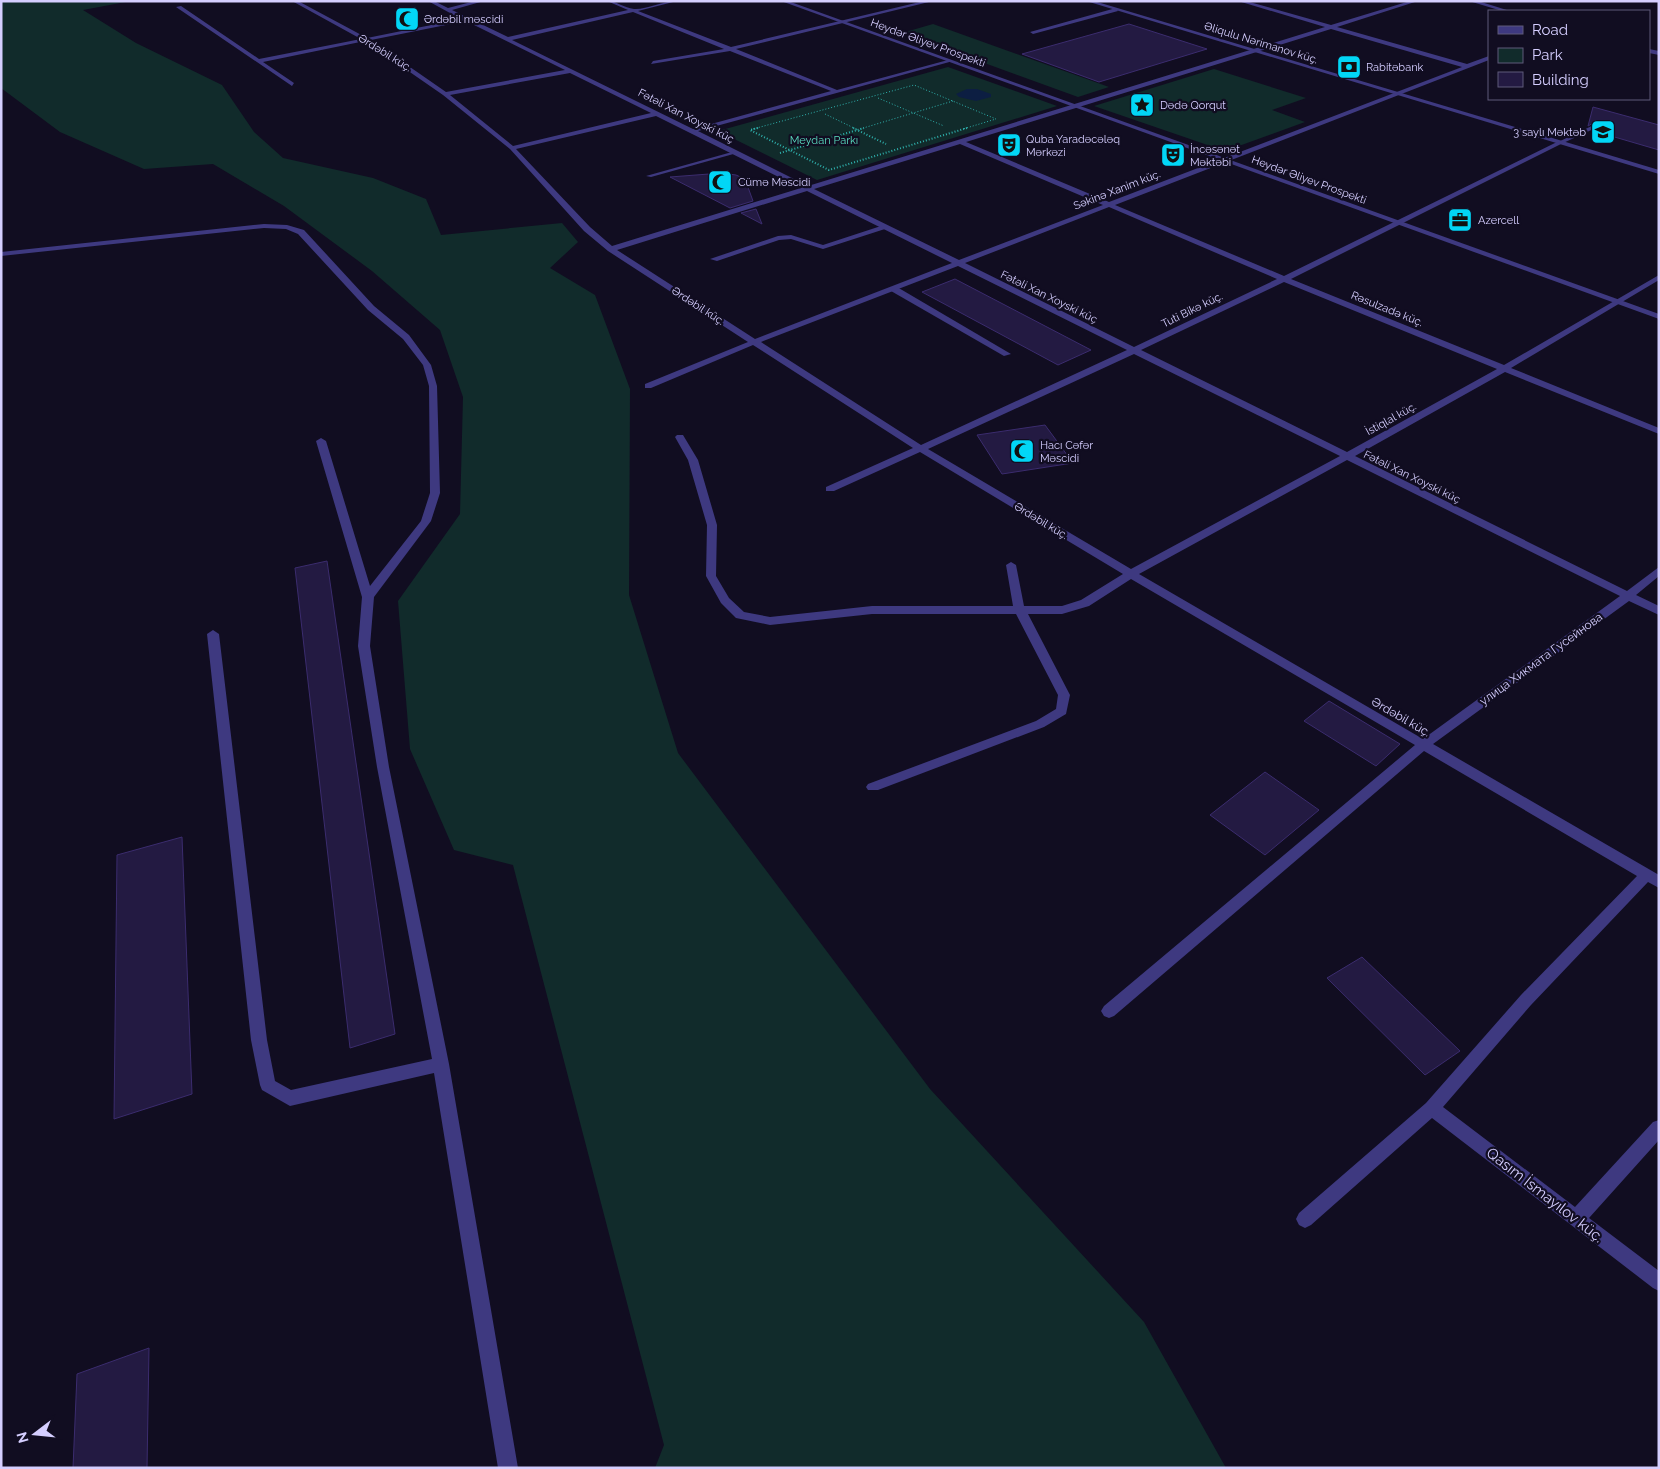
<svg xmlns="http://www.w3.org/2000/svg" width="1660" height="1469" font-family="Raleway,sans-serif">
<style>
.green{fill:#112b2b}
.water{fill:#0c1e42}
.building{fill:#231a42;stroke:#3b2c6e}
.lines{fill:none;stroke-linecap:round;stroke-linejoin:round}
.path-far1{stroke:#2fb2ae;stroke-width:1;stroke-dasharray:1 2;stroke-linecap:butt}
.path{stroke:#2fb2ae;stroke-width:2;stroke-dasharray:1 2;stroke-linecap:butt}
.service{fill:#3e3980;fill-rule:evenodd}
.minor{fill:#3e3980;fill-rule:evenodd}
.tertiary{fill:#3e3980;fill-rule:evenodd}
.labels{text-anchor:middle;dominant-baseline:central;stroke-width:4.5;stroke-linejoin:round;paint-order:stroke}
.far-poi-label{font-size:11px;fill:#d5ceff;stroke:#110d21;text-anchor:start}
.far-street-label{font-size:11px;fill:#d5ceff;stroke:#110d21}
.far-park-label{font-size:11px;fill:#5bdec1;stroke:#110d21}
.street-label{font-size:12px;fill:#d5ceff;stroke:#110d21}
.near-street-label{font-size:15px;fill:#d5ceff;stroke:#110d21}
</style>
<rect width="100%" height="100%" fill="#110d21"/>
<!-- green -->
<g class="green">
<path d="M1,1h130l-48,9 53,33 86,42 32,47 29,26 90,20 53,21 15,36 121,-12 16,19 -28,26 45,27 35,94 -1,206 49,158 252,336 214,233 82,146h-571l9,-23 -151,-580 -59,-15 -44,-101 -12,-148 62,-87 3,-117 -23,-67 -68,-59 -88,-65 -71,-42 -69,5 -84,-37 -59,-44z"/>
<path d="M933,24l176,63 -31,10 -176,-64z"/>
<path d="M948,67l109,39 -240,74 -99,-49z"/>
<path d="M1214,69l92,29 -34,12 33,12 -80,29 -131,-45z"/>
</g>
<!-- water -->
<path class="water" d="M967,89h10l14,5v3l-15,4 -17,-4 -3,-3z"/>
<!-- building -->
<g class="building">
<path d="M1129,24l78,25 -108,33 -77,-28z"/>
<path d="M1593,107l66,18v25l-65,-19 9,-6 -6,-4 -9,5z"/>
<path d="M722,173l14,2 9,4 8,22 -23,7 -60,-31z"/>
<path d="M756,209l6,15 -21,-11z"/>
<path d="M955,279l136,71 -33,15 -136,-73z"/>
<path d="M1045,425l28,38 -71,11 -25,-39z"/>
<path d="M327,561l68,473 -45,14 -55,-480z"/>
<path d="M1329,701l71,43 -24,22 -72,-45z"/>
<path d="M1265,772l54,38 -54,45 -55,-40z"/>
<path d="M182,837l10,257 -78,25 3,-264z"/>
<path d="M1362,957l98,94 -35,24 -98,-97z"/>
<path d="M149,1348l-2,120h-74l4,-94z"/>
</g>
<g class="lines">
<!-- path-far1 -->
<g class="path-far1">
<path d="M878,98l66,28"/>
<path d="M825,114l31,15"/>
<path d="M753,129l161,-44 82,34 -33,10"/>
<path d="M860,129l93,-28"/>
</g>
<!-- path -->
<g class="path">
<path d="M758,128l-8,2 79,40 138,-42"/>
<path d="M853,128l33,16"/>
<path d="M780,153l84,-25"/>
</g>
<!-- service -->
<g class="service">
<path d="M1116,8l2,3 -85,23 -3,-2z"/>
<path d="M1598,123l3,2 -1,1 -39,18 -5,-1z"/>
<path d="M732,152l5,1 -86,24 -5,-1z"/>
<path d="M264,224l23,1 17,5 70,76 35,29 22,30 6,21 3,107 -9,28 -57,76 -4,49 19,121 60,297 69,404h-20l-64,-395 -144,33 -28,-16 -2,-5 -9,-45 -44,-406 6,-4 6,4 48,406 8,41 16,9 141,-31 -55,-292 -19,-121 4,-49 -46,-156 5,-3 5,3 44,145 51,-65 9,-28 -1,-107 -6,-21 -20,-26 -35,-29 -70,-76 -12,-5 -22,-1 -263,28v-4z"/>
<path d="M881,226l7,2 -65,21 -32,-10 -12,1 -62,21 -7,-2 68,-23 13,-1 32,10z"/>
<path d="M891,287h6l114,67 -7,2 -113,-65z"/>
</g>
<!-- minor -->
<g class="minor">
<path d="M292,1h6l69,37 94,-19 -33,-18h6l14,7 27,-7h9l-32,9 56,27 120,-27 -21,-9c10,0 17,7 27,8 11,1 29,-8 43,-8l-39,10 93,36 193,-46h9l-197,48 101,41 111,-30 5,1 -255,70 110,55 517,-159 -87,-26h8l85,24 79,-24h8l-81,26 130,37 22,-8v4l-374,145 169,71 275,-135 3,2 -1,1 -270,135 213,86 155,-90v5l-148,88 148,60v6l-154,-62 -150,84 272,135 32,-24v9l-23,19 23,11v9l-30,-14 -196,143 226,131v13l-11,-6 -117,123 -88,102 132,100 78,-85 6,-2v20l-70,78 70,53v20l-6,-3 -221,-170 -121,107 -6,3 -6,-3 -3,-6 3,-6 127,-110 95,-108 116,-119 -213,-125 -310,265 -5,2 -5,-2 -3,-5 3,-5 311,-261 -284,-166 -42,27 -27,8h-34l42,81 -4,19 -22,13 -166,63h-10l-2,-3 2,-3 168,-63 20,-12 2,-14 -42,-81h-144l-102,11 -34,-7 -15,-15 -15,-27 1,-51 -19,-65 -13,-23 2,-2h6l15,25 19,65 -1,51 13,22 15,14 26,5 102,-11h141l-7,-41 5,-3 5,3 8,41h38l19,-6 42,-26 -203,-122 -86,39h-8v-4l87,-39 -160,-103 -102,43h-6v-4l103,-42 -140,-91 -24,-20 -74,-82 -67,-54 -78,-54 -102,21 31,21 -2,3 -116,-79 5,-1 78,53 102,-20zM633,12l91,37 -71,12 -2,3 79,-13 101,40 -138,38 -181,-89zM466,21l99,49 -119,22 -75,-52zM1331,29l131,38 -353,135 -143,-60zM570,73l81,40 -138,33 -63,-51zM656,116l145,72 -189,58 -22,-19 -74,-78zM960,144l143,61 -144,55 -145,-71zM807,191l145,72 -197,76 -138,-89zM1109,207l168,72 -143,68 -169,-84zM958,266l169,84 -206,95 -160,-103zM1284,282l213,87 -150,83 -206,-102zM1134,354l206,102 -209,113 -203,-120zM1347,460l273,136 -197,143 -284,-165z"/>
<path d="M1469,1h9l32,10h-8z"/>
<path d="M1649,49l10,2v4l-10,-2z"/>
</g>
<!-- tertiary -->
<g class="tertiary">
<path d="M781,1h7l871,313v5z"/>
<path d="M1086,1h8l565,169v4z"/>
</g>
</g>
<!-- icons -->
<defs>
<symbol id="mosque-square" viewBox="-11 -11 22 22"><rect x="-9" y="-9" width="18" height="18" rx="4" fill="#02d6f6" stroke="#110d21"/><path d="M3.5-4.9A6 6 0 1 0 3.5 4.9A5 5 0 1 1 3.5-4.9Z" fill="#111"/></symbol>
<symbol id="bank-square" viewBox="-11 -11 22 22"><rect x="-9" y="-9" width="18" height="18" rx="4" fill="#02d6f6" stroke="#110d21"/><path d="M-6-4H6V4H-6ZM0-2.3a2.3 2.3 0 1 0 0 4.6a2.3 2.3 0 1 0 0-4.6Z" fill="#111"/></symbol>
<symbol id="sight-square" viewBox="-11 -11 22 22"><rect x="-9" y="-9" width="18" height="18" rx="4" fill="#02d6f6" stroke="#110d21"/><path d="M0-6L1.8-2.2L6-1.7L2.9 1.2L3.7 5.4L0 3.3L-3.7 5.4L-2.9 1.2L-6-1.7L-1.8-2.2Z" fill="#111"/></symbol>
<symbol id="school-square" viewBox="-11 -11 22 22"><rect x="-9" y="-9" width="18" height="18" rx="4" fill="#02d6f6" stroke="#110d21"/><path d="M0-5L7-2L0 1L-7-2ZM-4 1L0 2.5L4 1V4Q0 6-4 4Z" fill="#111"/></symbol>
<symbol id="theatre-square" viewBox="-11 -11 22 22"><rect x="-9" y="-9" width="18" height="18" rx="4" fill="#02d6f6" stroke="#110d21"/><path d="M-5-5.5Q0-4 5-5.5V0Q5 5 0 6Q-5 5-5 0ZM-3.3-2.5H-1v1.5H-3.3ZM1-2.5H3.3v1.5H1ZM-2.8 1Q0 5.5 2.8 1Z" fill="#111"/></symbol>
<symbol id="office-square" viewBox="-11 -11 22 22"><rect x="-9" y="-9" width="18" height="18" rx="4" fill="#02d6f6" stroke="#110d21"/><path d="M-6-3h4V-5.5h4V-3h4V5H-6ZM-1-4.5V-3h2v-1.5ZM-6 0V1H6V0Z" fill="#111"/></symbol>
</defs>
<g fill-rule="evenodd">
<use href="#mosque-square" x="393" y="5" width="28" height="28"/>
<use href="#bank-square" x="1335" y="53" width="28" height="28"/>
<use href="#sight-square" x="1128" y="91" width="28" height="28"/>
<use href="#school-square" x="1589" y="118" width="28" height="28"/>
<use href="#theatre-square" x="995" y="131" width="28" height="28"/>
<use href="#theatre-square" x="1159" y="141" width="28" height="28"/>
<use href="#mosque-square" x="706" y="168" width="28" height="28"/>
<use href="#office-square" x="1446" y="206" width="28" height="28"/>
<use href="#mosque-square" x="1008" y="437" width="28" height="28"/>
</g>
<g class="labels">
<!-- far-poi labels -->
<g class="far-poi-label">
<text x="424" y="19">Ərdəbil məscidi</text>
<text x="1366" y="67">Rabitəbank</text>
<text x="1160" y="105">Dədə Qorqut</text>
<text x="1586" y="132" text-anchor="end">3 saylı Məktəb</text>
<text x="1026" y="139">Quba Yaradəcələq<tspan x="1026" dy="13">Mərkəzi</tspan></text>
<text x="1190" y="149">İncəsənət<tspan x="1190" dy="13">Məktəbi</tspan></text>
<text x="738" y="182">Cümə Məscidi</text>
<text x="1478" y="220">Azercell</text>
<text x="1040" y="445">Hacı Cəfər<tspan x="1040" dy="13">Məscidi</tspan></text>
</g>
<!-- far-street labels -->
<g class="far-street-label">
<text transform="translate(928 43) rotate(20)">Heydər Əliyev Prospekti</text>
<text transform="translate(1261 43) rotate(17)">Əliqulu Nərimanov küç.</text>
<text transform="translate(385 53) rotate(32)">Ərdəbil küç.</text>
<text transform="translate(686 116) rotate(27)">Fətəli Xan Xoyski küç</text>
<text transform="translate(1309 180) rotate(20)">Heydər Əliyev Prospekti</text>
<text transform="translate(1117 190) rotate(-21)">Səkinə Xanim küç.</text>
<text transform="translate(1049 297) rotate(26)">Fətəli Xan Xoyski küç</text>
<text transform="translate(698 306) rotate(33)">Ərdəbil küç.</text>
<text transform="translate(1387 309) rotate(22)">Rəsulzadə küç.</text>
<text transform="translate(1192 310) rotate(-26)">Tuti Bikə küç.</text>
<text transform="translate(1391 419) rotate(-29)">İstiqlal küç.</text>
<text transform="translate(1412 477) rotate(26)">Fətəli Xan Xoyski küç</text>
<text transform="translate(1041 521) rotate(31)">Ərdəbil küç.</text>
</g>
<!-- far-park labels -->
<g class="far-park-label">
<text x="824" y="140">Meydan Parkı</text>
</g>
<!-- street labels -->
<g class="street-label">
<text transform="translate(1541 659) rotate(-36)">улица Хикмата Гусейнова</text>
<text transform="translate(1401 717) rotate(30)">Ərdəbil küç.</text>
</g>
<!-- near-street labels -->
<g class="near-street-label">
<text transform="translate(1545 1195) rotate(38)">Qasım İsmayılov küç.</text>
</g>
</g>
<!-- border -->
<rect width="1660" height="1469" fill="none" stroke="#d5ceff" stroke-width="5"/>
<!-- legend -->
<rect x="1488" y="10" width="162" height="90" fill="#110d21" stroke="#5f5a7a"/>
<rect x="1498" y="26" width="25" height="8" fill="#3e3980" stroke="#5f5a7a"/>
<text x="1532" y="35" font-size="15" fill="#d5ceff">Road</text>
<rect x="1498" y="48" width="25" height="15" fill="#112b2b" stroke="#5f5a7a"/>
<text x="1532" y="60" font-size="15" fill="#d5ceff">Park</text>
<rect x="1498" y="72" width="25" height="15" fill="#231a42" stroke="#5f5a7a"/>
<text x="1532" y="85" font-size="15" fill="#d5ceff">Building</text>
<!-- north arrow -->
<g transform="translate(35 1434) rotate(254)" stroke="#110d21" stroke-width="4" paint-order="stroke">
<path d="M0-4L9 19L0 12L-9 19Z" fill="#d5ceff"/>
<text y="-8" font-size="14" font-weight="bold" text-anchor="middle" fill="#d5ceff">N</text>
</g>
</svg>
